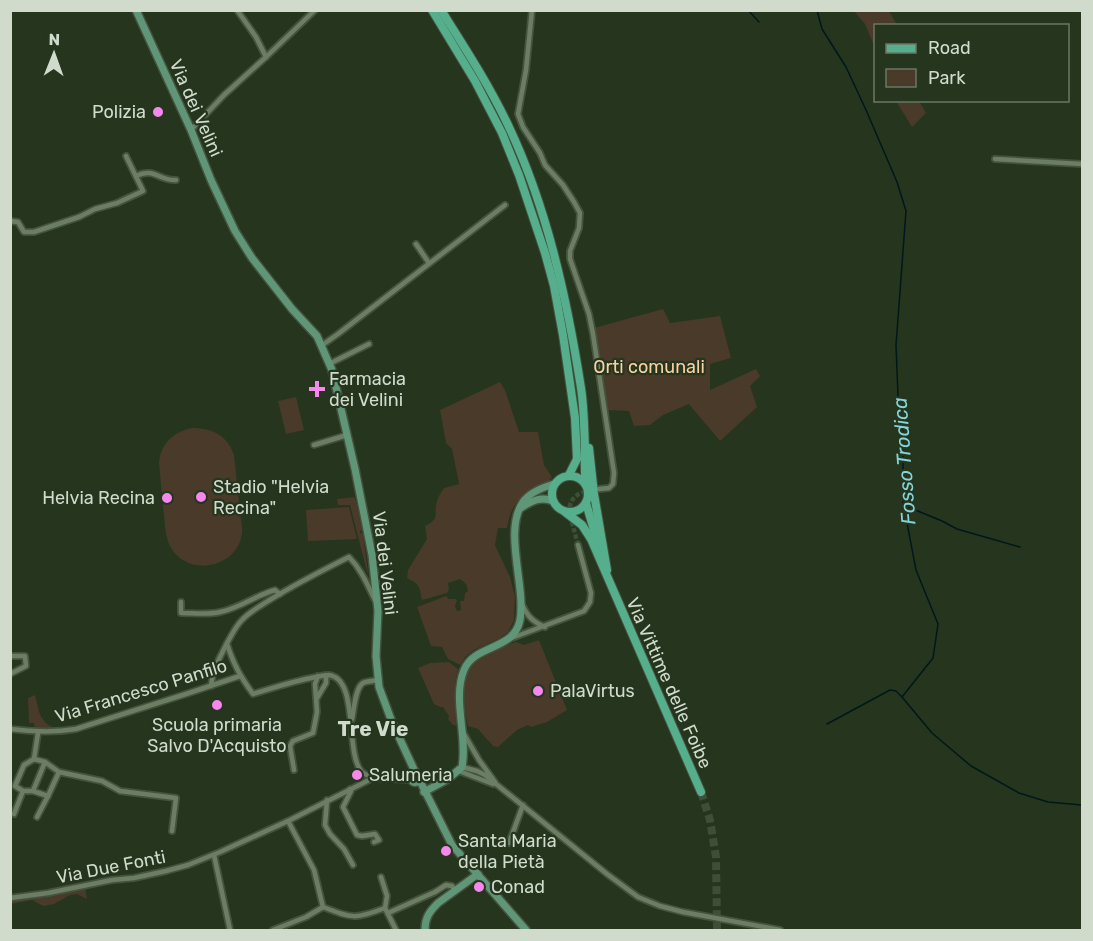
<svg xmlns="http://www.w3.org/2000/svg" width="1093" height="941" font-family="Rubik,sans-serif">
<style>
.green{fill:#493a29}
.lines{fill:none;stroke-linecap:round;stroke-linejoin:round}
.stream{stroke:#00181b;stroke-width:1.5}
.street-tunnel{stroke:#3f4e38;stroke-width:4.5;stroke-dasharray:4.5 2;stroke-linecap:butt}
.primary-tunnel{stroke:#3f4e38;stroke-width:8;stroke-dasharray:8 4;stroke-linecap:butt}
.street-casing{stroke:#44523e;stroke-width:8}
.secondary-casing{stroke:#44523e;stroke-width:10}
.primary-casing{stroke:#44523e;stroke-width:10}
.street{stroke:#6b7e64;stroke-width:4.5}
.secondary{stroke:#609678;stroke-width:7}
.primary{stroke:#55ae8c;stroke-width:8}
.poi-dot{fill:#f688ed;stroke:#25351e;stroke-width:2}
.labels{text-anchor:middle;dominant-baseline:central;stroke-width:4.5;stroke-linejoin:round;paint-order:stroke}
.street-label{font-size:18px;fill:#d0dbcc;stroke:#25351e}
.poi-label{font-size:18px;fill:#d0dbcc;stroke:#25351e;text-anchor:start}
.park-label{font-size:18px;fill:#fad1a2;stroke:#25351e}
.water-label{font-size:20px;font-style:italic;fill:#86d3d9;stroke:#25351e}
.quarter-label{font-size:21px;font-weight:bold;fill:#d0dbcc;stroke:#25351e}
</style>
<rect width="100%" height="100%" fill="#25351e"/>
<!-- green -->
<g class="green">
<path d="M854,11h35l8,14 -21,1 -1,22 -10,-24z"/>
<path d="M896,101h23l7,12 -14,14z"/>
<path d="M663,309l7,14 50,-7 11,42 -21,6v26l46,-21 4,7 -10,10 7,21 -37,34 -31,-37 -26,11 -13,10 -16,1 -5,-15 -22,-1 -13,-82z"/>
<path d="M500,382l5,8 14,42h19l6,33 8,12c-5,7 -12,9 -19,13 -17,8 -23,20 -26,38h-9l-3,17 15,32 5,19 -1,24 -6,12 -8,6 -26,12 -8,6 -6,9 -12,-6 -6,-12 -11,-1 -14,-39 29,-11 3,3h7l1,1 -2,6 2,5 4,-1 -1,-9h4l1,-8 3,-2 -2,-7 -6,-5 -12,4 1,7 -2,3 -25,7c-3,-13 -1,-15 -15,-22l1,-8 19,-31 -2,-13c16,-8 8,-11 12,-25 1,-4 4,-9 7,-13l15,-4 -7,-35 -6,-6 -6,-33z"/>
<path d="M296,397l8,33 -18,4 -8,-33z"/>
<path d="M192,428c20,0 35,7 42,27 2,19 4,37 6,55 0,8 3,16 2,23 -4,36 -56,45 -72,13 -5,-10 -5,-21 -6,-31 -2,-17 -3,-34 -5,-51 1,-20 14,-32 33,-36z"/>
<path d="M354,497l2,4 6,29 -2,1v2h2l1,2 5,37h-1l-17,-67h-12l-1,-6z"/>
<path d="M349,507l8,32 -49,2 -2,-31z"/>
<path d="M539,640l28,70 -20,12 -16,5 -3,-2 -11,5 -19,17 -5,-1 -15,-17 -10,-3c-5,-22 -10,-56 13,-69 10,-7 23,-10 35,-15l8,3z"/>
<path d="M449,662l9,7 -3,14 1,43 -3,-1 -5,-6 1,-3 -6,-9h-3l-6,-3 -16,-36 12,-5z"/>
<path d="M35,695c4,14 3,24 17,32v2l-17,1 -1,-7h-5l-1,-25z"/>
<path d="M85,887l2,12 -10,-5 -7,1 -16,9 -11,2 -11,-6 -21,4v-4z"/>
</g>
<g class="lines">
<!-- stream -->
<g class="stream">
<path d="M748,10l11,12"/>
<path d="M817,10l5,19 24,38 20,43 31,72 9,29 -10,134 2,51 5,35v71l13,68 22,54 -5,34 -31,39 30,36 39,33 48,27 29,9 34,3"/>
<path d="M904,505l9,4 29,12 15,8 63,18"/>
<path d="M827,724l63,-34 6,1 6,6"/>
</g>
<!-- street-tunnel -->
<path class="street-tunnel" d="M578,545l-9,-34c1,-16 12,-19 25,-21"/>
<!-- primary-tunnel -->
<path class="primary-tunnel" d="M701,792l9,28 6,37 1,73"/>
<defs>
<g id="street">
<path d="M532,10l-6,60 -8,44 5,13 17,26 5,12 18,20 11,17 6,11 -1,15 -9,23v8l19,55 4,20 21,139 -1,11 -4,4 -10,1"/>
<path d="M266,57l49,-47"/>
<path d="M191,130l33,-35 42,-38 -10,-20 -19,-27"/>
<path d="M995,159l87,5"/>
<path d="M136,176c18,-9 23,5 40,4"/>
<path d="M10,221l8,1 6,10h10l45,-15 16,-8 22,-6 26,-12 -17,-35"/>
<path d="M416,244l13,19"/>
<path d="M321,346l17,-12 167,-129"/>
<path d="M329,364l40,-20"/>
<path d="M314,445l33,-10"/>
<path d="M181,602v11c12,0 27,2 39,-1 20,-4 36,-17 55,-22l5,4"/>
<path d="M522,604c5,12 11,18 23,23"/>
<path d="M509,639l75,-28 6,-9 1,-9 -13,-48"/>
<path d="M227,644c7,21 13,32 26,50 19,-6 38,-12 58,-16 6,-1 12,-3 18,-3 30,4 16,76 32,96 3,3 8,5 12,7"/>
<path d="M10,656h15l1,10 -16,8"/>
<path d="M211,686c2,-19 8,-26 16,-43 5,-8 8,-16 15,-23 7,-8 17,-13 26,-19 26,-16 53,-30 81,-44 12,12 18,27 26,43"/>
<path d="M317,698l9,-15v-8"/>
<path d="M352,719c2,-9 3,-31 11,-36 4,-2 11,-2 16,-3"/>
<path d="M10,729c23,3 43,4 66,0l110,-35 54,-18"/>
<path d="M38,733l-4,26 11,3 14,10 43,9 18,10 56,7 -4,33"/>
<path d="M464,734l15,26 16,22"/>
<path d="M45,762l-12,29 15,5"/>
<path d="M462,767l15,4 8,4 122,99 31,23 22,9 23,6 97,18"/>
<path d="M294,770l-4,-24 3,-5 20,-8 4,-21 -2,-28 3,-8"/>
<path d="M459,771l34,13"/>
<path d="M350,789l1,2 -8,16 14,28 5,1 13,-2 4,6 -5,2"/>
<path d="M23,791l-8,-5 9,-21 10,-6"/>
<path d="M327,800l-2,25 5,9 14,15 9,16"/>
<path d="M14,814l9,-23h10"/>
<path d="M37,817l11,-21 11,-24"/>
<path d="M288,821l26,49 9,37c31,12 31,12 62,1"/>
<path d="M509,843l14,-38"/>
<path d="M214,855l16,75"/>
<path d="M381,877l6,19 -2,12 11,22"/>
<path d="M10,898l38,-5 64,-13 22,-2 32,-7 22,-6 32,-13 68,-31 85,-43 39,2"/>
<path d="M388,913l47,-21 11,-7 6,1 3,5"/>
<path d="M273,930l33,-13 17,-10"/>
</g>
<g id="secondary">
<path d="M136,10l55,120 20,50 24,51 17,27 40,51 25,27 15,34 23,99 17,86 6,56 -2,45 3,31 13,35 25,54"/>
<path d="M521,508c10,-7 20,-12 32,-7"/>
<circle cx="415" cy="779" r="3.5"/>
<path d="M419,779l33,66 74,85"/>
<path d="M424,792l24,-13 14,-12c6,-30 -10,-68 2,-97 10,-26 50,-19 56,-50 6,-34 -17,-89 3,-118 6,-9 21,-15 31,-18"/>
<path d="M425,930c0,-12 4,-18 13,-27l40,-29"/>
</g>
<g id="primary">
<path d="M432,10l43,71 27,52 17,42 26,78 9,33 9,49 12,83 2,41 -8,16"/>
<path d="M441,10c24,38 48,75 67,115 39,82 59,174 73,263 3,19 3,39 4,59 0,12 -1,24 1,36"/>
<path d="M589,448l5,46 13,76"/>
<circle cx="570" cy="494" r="18"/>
<path d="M586,503l13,44"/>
<path d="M565,512l17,13 9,14 110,253"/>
</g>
</defs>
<!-- street casing -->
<use href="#street" class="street-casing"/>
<!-- secondary casing -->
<use href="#secondary" class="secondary-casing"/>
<!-- primary casing -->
<use href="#primary" class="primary-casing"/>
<!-- street -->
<use href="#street" class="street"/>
<!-- secondary -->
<use href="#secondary" class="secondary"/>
<!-- primary -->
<use href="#primary" class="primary"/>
</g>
<!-- markers -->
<g class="poi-dot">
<circle cx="158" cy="112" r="6"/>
<path d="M314 380h6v6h6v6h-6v6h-6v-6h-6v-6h6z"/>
<circle cx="201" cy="497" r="6"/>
<circle cx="167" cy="498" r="6"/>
<circle cx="538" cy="691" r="6"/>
<circle cx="217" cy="705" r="6"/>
<circle cx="357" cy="775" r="6"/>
<circle cx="446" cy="851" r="6"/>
<circle cx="479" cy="887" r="6"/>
</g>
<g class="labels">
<!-- street labels -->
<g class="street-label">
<text transform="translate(196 108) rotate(66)">Via dei Velini</text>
<text transform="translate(385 563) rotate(83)">Via dei Velini</text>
<text transform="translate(669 683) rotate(66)">Via Vittime delle Foibe</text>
<text transform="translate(141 691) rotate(-17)">Via Francesco Panfilo</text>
<text transform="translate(111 867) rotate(-11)">Via Due Fonti</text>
</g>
<!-- poi labels -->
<g class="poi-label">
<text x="146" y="112" text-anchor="end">Polizia</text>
<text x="329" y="379">Farmacia<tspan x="329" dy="21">dei Velini</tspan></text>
<text x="213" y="487">Stadio "Helvia<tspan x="213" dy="21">Recina"</tspan></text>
<text x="155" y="498" text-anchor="end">Helvia Recina</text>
<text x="550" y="691">PalaVirtus</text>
<text x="217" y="725" text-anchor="middle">Scuola primaria<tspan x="217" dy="21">Salvo D'Acquisto</tspan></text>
<text x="369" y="775">Salumeria</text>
<text x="458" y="841">Santa Maria<tspan x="458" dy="21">della Pietà</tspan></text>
<text x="491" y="887">Conad</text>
</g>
<!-- park labels -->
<g class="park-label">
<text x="649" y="367">Orti comunali</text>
</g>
<!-- water labels -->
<g class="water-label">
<text transform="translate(904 461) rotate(-94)">Fosso Trodica</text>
</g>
<!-- quarter labels -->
<g class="quarter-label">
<text x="373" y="728">Tre Vie</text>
</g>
</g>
<!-- border -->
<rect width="1093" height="941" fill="none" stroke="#d0dbcc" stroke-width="24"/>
<!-- legend -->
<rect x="874" y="24" width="195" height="78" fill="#25351e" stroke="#697764" stroke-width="1.5"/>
<rect x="886" y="44" width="30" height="9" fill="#55ae8c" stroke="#697764" stroke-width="1.5"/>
<text x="928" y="54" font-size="18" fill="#d0dbcc">Road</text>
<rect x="886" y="69" width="30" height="18" fill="#493a29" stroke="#697764" stroke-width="1.5"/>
<text x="928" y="84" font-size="18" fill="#d0dbcc">Park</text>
<!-- north arrow -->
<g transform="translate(54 54) rotate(1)" stroke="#25351e" stroke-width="4.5" paint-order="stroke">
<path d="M0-4.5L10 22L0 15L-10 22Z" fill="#d0dbcc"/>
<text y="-9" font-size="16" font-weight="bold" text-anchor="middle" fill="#d0dbcc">N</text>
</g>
</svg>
